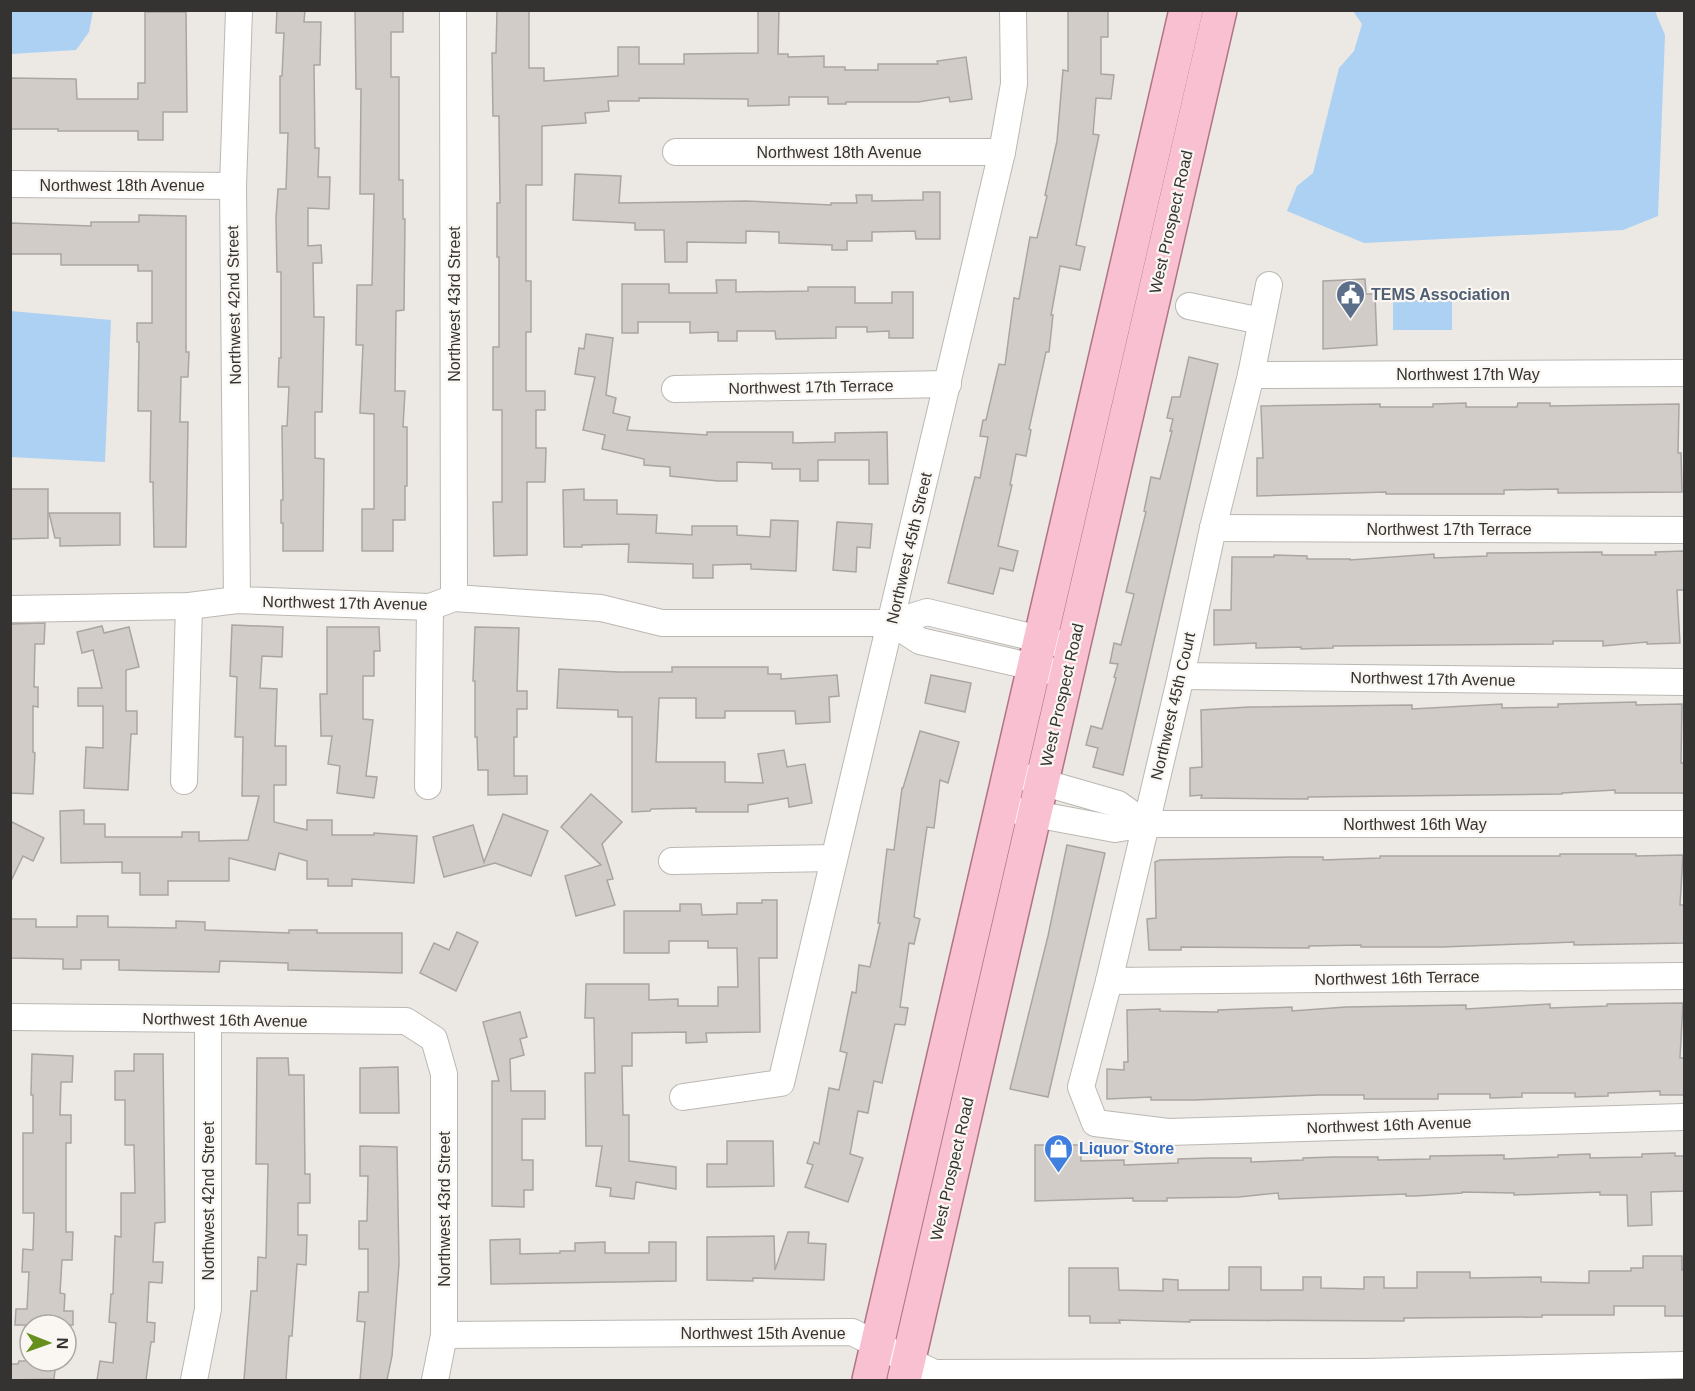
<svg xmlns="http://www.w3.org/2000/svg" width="1695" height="1391" font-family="Arial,sans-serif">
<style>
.water{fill:#add1f3}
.building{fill:#d2ccc9;stroke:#aaa5a2;stroke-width:1.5}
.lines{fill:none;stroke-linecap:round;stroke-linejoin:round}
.minor-casing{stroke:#bbb8b3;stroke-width:28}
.major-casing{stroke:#b07386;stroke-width:36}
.minor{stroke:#fff;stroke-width:26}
.major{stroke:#f8c0d1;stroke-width:33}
.labels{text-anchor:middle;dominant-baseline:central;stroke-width:4.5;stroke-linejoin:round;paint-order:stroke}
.street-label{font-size:16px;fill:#343331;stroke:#faf6f1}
.service-label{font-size:16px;font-weight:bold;fill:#4e5e75;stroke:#faf6f1;text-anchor:start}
.shop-label{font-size:16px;font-weight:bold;fill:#366cbe;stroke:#faf6f1;text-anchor:start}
</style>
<rect width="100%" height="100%" fill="#ece8e3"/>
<!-- water -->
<g class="water">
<path d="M11,10h82v1l-4,21 -13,18 -65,4z"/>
<path d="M1353,11h302l10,24 -7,181 -35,14 -259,13 -77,-32 10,-25 16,-13 26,-105 15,-17 8,-27z"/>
<rect x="1393" y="300" width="59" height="30"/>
<path d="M11,311l100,9 -6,142 -94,-5z"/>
</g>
<!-- building -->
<g class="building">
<path d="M277,10h28l-1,12h17l-1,43h-6l1,83h4l-1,29h12l-1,32 -21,-1v38l13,-1 1,18h-9l1,54h10l-2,95h-7v46l9,1 -1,92h-40v-28h-2v-23h2l-1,-74h5l2,-39h-11l1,-29h2v-86h-4l-1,-54 2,-29h8l2,-56h-8v-57h2l2,-43h-8z"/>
<path d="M355,10h48v22h-12v45h8v103h4v39h2l-1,91 -8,1 -1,80h10l-2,36h4v59h-2v34h-12v31h-31v-42h12v-95l-14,-1 3,-68h-7l1,-60h15l2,-91h-14l1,-105h-5z"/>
<path d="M497,10h32v58h15v13l74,-5v-29h21v17h45v-10l74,-1v-43h21l-1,44h10v3l36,-1v11h21v3h33v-6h60l-1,-3 29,-4 6,42 -22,3 -1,-5 -31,5h-72v2h-18v-7h-39v8l-41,1v-7l-109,-1v3h-31l1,10 -24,2 1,10 -44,3v59h-16v96h5v51h-5v59h19v19h-9v38h10l-1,34h-18v73l-33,1 -1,-54h9v-92h-9v-63h6v-90h-2v-54h3l-1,-87h-6l-1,-63h4z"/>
<path d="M1068,10h40v27h-7v37l13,1 -3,24 -15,-1 -3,36 6,1 -23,110 9,2 -5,23 -20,-4 -9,49h2l-4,37h-3l-17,77 2,1 -5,26 -10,-2 -6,31h2l-14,61 20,5 -5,20 -13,-3 -7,26 -45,-11 27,-106 5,1 8,-41 -8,-1 3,-16h3l13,-56 6,1 9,-67 5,1 11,-62 7,1 10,-42 -2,-1 12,-54 6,-71 5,1z"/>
<path d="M145,12h41l1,100h-24v28h-25v-9h-80v-2h-48l1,-51 65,1 1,20h61v-16h7z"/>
<path d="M575,174l46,2 -2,27 127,-2 85,4v-2h26l-1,-8h16v6l51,-1v-8h17v47h-24l-1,-8 -43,1v9h-25v9h-15v-5l-53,-2v-11l-33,-1v12l-59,-1v20h-22l-1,-32h-29v-7l-62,-3z"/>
<path d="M139,215l47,1v136h3l-1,25h-7l-1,45h8l-2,125h-32l-1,-65h-3l1,-71h-13l1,-69h-2v-19h15v-52h-14v-6h-77v-11h-51v-31l81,3v-4h48z"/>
<path d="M1365,279l1,15h9l2,51 -54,4v-68z"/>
<path d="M716,280h20v12l72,-1v-4h47v16h37v-11h21v46h-24v-7l-22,1v-5h-31v11l-60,1 -1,-8h-38v10h-19v-9l-28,1v-11h-52v11h-16v-49h47v9h48z"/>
<path d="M586,334l27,4 -7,57 10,3 -3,15 17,4 -3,13 80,5v-3h86v11l42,-1v-9l52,-1 1,52h-19v-24h-51v21h-18v-12h-28v-6l-35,-1v19h-19l-48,-5v-9l-26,-2v-6l-42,-10 3,-14 -22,-5 12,-53 -20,-3 4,-26 5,1z"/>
<path d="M1189,357l29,7 -95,411 -30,-8 5,-19 -12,-3 5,-19 11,3 14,-51 -2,-1 4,-13 -8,-1 4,-20 7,2 13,-51 -8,-2 20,-80 -2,-1 7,-34 9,2 12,-48h-2l3,-12 -6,-1 5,-21h8z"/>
<path d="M1466,403v4h51l1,-4h32v3l129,-2 -1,49h3l1,39 -124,1v-4l-54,1v4h-118v-2l-129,4v-38h6l-2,-52 119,-2v3h53v-3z"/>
<path d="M10,489h38v49l-38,1z"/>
<path d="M584,489v11h33v14l40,1 -1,18 36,2v-9h45v9l33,2 1,-17 27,1 -2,50 -45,-2v-5l-38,1v13h-20v-14l-65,-2 1,-18 -47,1v2h-18l-1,-57z"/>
<path d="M49,513h71v32l-60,1v-8h-5z"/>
<path d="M837,522l35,2 -2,24 -13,-1 -1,25 -23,-2z"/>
<path d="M1684,551v39h-7l3,53 -33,1v-2l-44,4v-5h-50v3l-220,2v2l-32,1v-2l-45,1v-5l-42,2v-35h17l1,-53h42v-2l33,1v3h43v1l84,-6v4l53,-2v-3l115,-1v3h54l-1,-3z"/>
<path d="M45,623l-1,21h-9l-1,43h4v20l-5,-1v46l2,1 -2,41 -23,-1v-169z"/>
<path d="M232,625l51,2 -1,30 -20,-1 -2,32 17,1 -2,57h11v39h-12v37l33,8v-10h25v15h42v-2l43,3 -3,47 -62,-4v7h-24v-7h-21v-18l-28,-8 -4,17 -46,-12v23h-61v14h-28v-22h-18v-11l-61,1 -1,-52 24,-1v14h21v13h77v-5h17v9l49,-1 11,-44h-17l1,-59h-8l2,-60 -7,-1z"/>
<path d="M102,626l2,7 25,-6 10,40 -13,3v41h11v23h-6l-3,56 -44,-2 2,-41 17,1v-42h-25v-18h24l-9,-38 -11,3 -5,-21z"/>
<path d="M327,627h52l1,24h-6v25h-11v43l10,1 -7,56 11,1 -3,21 -37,-5 3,-27 -12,-2 4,-28h-11l-1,-42h7z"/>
<path d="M475,627l44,1 -2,63h10v18h-10v28h-3v39h13v18l-39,1v-25h-10l-1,-33h-2v-56h-2z"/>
<path d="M672,667h96v7h13v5l56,-4 2,21 -10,1 1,25 -34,2 -1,-13h-70v7h-29v-20h-37l-3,64h69v20l38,1 -5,-29 26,-4 3,17 18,-3 7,39 -23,4 -1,-9 -40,7v7h-52v-4l-45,1 -1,2 -18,1v-95h-14v-7l-61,-2 2,-39 60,3h53z"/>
<path d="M931,675l40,8 -6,29 -40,-9z"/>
<path d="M1636,702v3l46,-1 -1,59h3v30h-69v-3l-53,3v1l-254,3v2l-107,-1 1,-3 -12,1v-28l12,-1 -1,-57 48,-3 163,-2v4l90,-5v4l56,-1v-3z"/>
<path d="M920,731l39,11 -11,41 -8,-3 -6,48 -7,-1 -13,90 6,2 -6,25 -5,-1 -9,64 8,1 -3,17 -10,-1 -13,59 -8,-2 -6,32 -10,-2 -8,43 13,4 -15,44 -43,-15 8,-22 -6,-2 7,-21 5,2 10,-56 10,2 8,-37 -7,-2 12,-59 4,1 3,-28 11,2 10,-44h-2l9,-74 7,1 8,-62h1z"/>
<path d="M591,794l31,28 -20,22 11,35 -6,1 8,25 -39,11 -11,-40 36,-11 -40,-38z"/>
<path d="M503,814l45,17 -17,45 -36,-13 -51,14 -11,-40 40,-12 11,37z"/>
<path d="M10,821l34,17 -11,23 -10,-5 -13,27z"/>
<path d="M1067,845l38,8 -57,244 -38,-8 38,-153z"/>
<path d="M1560,854h76v2l47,-1 -3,50h4v38l-110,2v-3l-132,5h-81v-2l-52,1v2l-128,-1v3h-32l-2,-31 9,-1 -1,-56 5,-2 131,-3h32v3l57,-2v-2h180z"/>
<path d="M762,900h15v58h-18l1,74 -54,1 1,9 -21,1v-11l-54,1v33h-10l1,49h6v46l47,6v22l-40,-7 -2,17 -24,-3 1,-8 -15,-2 6,-40h-16l-1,-73h10l-1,-55h-9l1,-34h63v16l29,-1v7h40v-19h20l-1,-39h-29v-7h-39v12h-45v-42h56v-7h21l1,11 35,-1v-11h25z"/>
<path d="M77,916h31v11l68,1v-7l29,1v8l84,3v-3h28v3h85v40l-114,-3v-7l-68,-2 -1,11 -100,-2v-10h-38v9h-18v-10l-53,-1v-39h26v8h41z"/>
<path d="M457,932l21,10 -22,49 -36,-18 14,-30 15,7z"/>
<path d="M1683,1003l-3,55h4v37h-24v-4l-52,2v3l-33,1v-4h-53v4l-32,1v-4h-52v5h-74v-4h-45l-125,5h-43v-3l-44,2v-30l17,1v-8h4l-1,-52 33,-1v2l58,1v-2l74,-3v4l54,-4 120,-2v4l84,-5v4l57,-2v-2z"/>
<path d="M520,1012l7,25 -7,2 4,16 -14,4 1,32h34v28h-23v41h11v30h-9v17l-32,-1v-125h7l-16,-59z"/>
<path d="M32,1054l41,2 -1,26h-11l-1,33h11v28h-5v89h7l-1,28h-10l-2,33 5,1 -1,17h9v14h-58l1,-16h11l2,-37h-7l1,-23 10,1 1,-37h-11v-80h10v-38h-2z"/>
<path d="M134,1054h29l2,168 -10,1 -2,39h10l-1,21 -13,-1 -2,40 8,1 -1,19h-3l-5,38h-49l3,-19 13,2 3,-40 -7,-1 2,-28h2l2,-58 6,1v-44h14l-1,-48h-9v-45h-10v-29h19z"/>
<path d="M257,1058h31l1,17h15l1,99h5v29h-12v32h9l-1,30 -9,-1 -5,72h-3l-3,44h-42l7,-89h6l1,-34 8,1 2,-94h-12z"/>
<path d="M398,1067l1,46h-39v-45z"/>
<path d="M727,1141h46l1,45 -67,1v-23h20z"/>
<path d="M1035,1145h46v16l43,-1v5l54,-2v-4l32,-1h41v4l52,-2v-2l32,-1h43v3l52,-1v-3l74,-1v4l54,-2v-2l32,-1v4l52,-1v-3l33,-1v3h9v35l-33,1 1,33 -24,1 -1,-31h-27v-3l-86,3v-2l-52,-1v1l-47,3h-9v-2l-127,5 -1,-6 -39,4 -72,1v3h-34v-3l-98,3z"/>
<path d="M360,1146l37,1 2,117 -7,92 -5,24h-27l5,-58 -8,-1 2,-29h9v-43h-9v-28h8l1,-45h-8z"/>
<path d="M788,1232h21l-1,11 18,1 -2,36 -71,-2v3l-46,-1v-43l67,-1 1,34z"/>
<path d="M520,1239v15l40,-1v-2h15v-8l30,-1v11h44v-11h27v39l-185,3 -1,-44z"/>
<path d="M1643,1256h39v14h2v46h-19v-10h-51v9h-72v2l-138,1v3l-214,-1v2l-71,-2 1,3h-30v-7h-21v-48h49l1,22 44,1v-12l15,1v10h51v-23h32v23h42v-13h18v11l43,1v-12h20v11h33v-16h53v6l71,-1v5l48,1v-12h42v-3h12z"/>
<path d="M19,1361h37l-2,18 -44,1v-16h8z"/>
</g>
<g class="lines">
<defs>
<g id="minor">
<path d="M453,10l1,588"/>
<path d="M676,152h326"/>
<path d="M10,184l223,2"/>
<path d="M1269,285l-18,90 -38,153 -32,148 -72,305 -28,106 14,36 73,9 516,-15"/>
<path d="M1189,306l72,15"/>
<path d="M1251,375l433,-2"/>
<path d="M675,389l273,-5"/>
<path d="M1213,528l471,2"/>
<path d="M237,600l-4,-414 6,-176"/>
<path d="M10,609l179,-3 48,-6 193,7 24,-9 147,10 61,15h230l35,-11 146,35"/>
<path d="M892,623l28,18 131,30"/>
<path d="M1181,676l503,6"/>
<path d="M1024,777l94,27 28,20"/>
<path d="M184,781l5,-175"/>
<path d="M428,786l2,-179"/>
<path d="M1018,811l97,18 31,-5h538"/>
<path d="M672,861l162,-3"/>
<path d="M1109,981l575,-5"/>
<path d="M10,1017l396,4 28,18 10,35v261l-9,45"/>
<path d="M683,1097l98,-14 221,-931 12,-68 -1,-74"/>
<path d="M444,1335l408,-3 82,41 432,-1 318,-7"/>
<path d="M194,1380l14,-71v-289"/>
</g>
<g id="major">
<path d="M869,1380l317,-1370"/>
<path d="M904,1380l316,-1370"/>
</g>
</defs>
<!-- minor casing -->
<use href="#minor" class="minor-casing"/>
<!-- major casing -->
<use href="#major" class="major-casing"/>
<!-- minor -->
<use href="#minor" class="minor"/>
<!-- major -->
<use href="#major" class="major"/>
</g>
<!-- icons -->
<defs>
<symbol id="civic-pin" viewBox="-11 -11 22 30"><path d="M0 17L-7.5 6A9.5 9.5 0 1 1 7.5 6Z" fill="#5c6f8a" stroke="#faf6f1"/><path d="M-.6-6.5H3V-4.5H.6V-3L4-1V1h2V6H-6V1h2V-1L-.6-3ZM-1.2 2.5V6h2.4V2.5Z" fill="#fff"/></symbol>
<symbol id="shop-pin" viewBox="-11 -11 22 30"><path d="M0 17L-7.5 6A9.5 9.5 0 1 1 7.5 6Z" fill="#3f7fe0" stroke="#faf6f1"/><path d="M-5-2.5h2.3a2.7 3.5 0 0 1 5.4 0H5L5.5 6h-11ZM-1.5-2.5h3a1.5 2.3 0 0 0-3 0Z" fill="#fff"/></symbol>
</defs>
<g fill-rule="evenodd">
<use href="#civic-pin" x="1334" y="278" width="33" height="45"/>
<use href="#shop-pin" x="1042" y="1132" width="33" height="45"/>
</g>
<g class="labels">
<!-- street labels -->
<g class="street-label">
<text x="839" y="152">Northwest 18th Avenue</text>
<text x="122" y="185">Northwest 18th Avenue</text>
<text transform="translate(1171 222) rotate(-77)">West Prospect Road</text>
<text transform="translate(454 304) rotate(-90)">Northwest 43rd Street</text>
<text transform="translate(234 305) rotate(-91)">Northwest 42nd Street</text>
<text x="1468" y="374">Northwest 17th Way</text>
<text transform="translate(811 387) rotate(-1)">Northwest 17th Terrace</text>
<text x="1449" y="529">Northwest 17th Terrace</text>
<text transform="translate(909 548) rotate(-77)">Northwest 45th Street</text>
<text transform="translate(345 603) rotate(1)">Northwest 17th Avenue</text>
<text transform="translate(1433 679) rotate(1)">Northwest 17th Avenue</text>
<text transform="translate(1062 695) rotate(-77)">West Prospect Road</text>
<text transform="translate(1173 706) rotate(-77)">Northwest 45th Court</text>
<text x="1415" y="824">Northwest 16th Way</text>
<text transform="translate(1397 978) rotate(-1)">Northwest 16th Terrace</text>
<text transform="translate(225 1020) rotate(1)">Northwest 16th Avenue</text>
<text transform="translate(1389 1125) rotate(-2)">Northwest 16th Avenue</text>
<text transform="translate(952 1169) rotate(-77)">West Prospect Road</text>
<text transform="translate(208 1201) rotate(-90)">Northwest 42nd Street</text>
<text transform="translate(444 1209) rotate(-90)">Northwest 43rd Street</text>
<text x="763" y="1333">Northwest 15th Avenue</text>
</g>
<!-- service labels -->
<g class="service-label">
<text x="1371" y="294">TEMS Association</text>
</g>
<!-- shop labels -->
<g class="shop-label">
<text x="1079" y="1148">Liquor Store</text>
</g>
</g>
<!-- border -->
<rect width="1695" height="1391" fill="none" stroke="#343331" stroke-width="24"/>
<!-- north arrow -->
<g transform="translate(48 1343) rotate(91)"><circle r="28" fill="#faf6f1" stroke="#aba8a4" stroke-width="1.5"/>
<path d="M0-4.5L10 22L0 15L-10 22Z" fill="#678f1d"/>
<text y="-9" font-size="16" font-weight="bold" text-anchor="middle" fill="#343331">N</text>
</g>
</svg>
